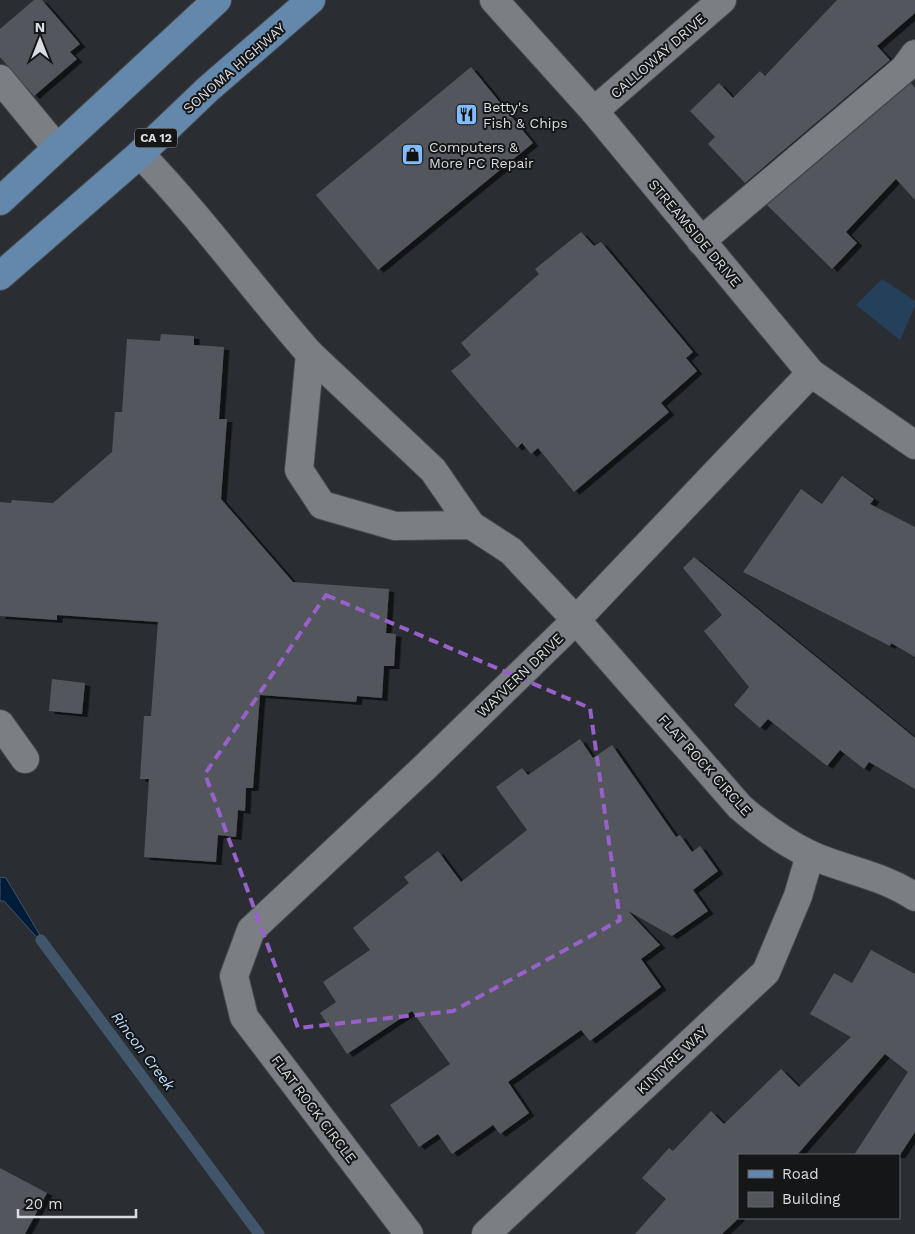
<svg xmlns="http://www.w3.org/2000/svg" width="915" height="1234" font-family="'Work Sans',sans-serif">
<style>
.green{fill:#25405b}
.water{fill:#001c39;stroke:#41566b}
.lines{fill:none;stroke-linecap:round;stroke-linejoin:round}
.stream{stroke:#41566b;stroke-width:11}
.building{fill:#53575c;filter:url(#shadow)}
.minor-casing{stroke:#46494d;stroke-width:30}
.major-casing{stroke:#46494d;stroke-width:30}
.minor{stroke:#7b7f84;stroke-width:28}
.major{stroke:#6488ab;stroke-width:28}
.marked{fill:none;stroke:#9861c9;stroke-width:4;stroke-dasharray:10 6;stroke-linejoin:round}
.labels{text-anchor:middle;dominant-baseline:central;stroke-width:4;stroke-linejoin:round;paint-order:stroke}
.shield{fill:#141618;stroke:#9fa1a3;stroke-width:1}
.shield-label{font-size:12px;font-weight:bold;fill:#dadcdf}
.street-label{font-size:14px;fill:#dadcdf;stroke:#141618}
.poi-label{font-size:14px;fill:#dadcdf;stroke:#141618;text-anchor:start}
.water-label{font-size:15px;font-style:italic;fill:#bcddfe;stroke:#141618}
</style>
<defs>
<filter id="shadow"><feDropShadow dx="5.5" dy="3" stdDeviation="0" flood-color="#0009"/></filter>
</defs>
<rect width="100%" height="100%" fill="#2a2e32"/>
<!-- green -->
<path class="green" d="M882,279l33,22v5l-15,34 -44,-35z"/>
<!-- water -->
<path class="water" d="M0,877l6,1 44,74 -46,-51h-4z"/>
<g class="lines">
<!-- stream -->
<path class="stream" d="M41,940l218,294"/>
</g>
<!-- building -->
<g class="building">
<path d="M34,0h8l38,44 -10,8 7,7 -43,37 -34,-39v-28z"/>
<path d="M837,0h78v13l-38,33 13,14 -145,123 -37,-39 7,-7 -25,-26 29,-28 14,15 27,-27 5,5z"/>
<path d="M471,67l62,76 -155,127 -62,-75z"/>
<path d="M911,83l4,5v112l-19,-21 -50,53 11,11 -25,26 -65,-64z"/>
<path d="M581,232l13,14 7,-4 57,68 35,42 -7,6 11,13 -36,32 8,9 -95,80 -36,-44 -7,6 -9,-11 -5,5 -66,-77 20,-16 -10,-12 78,-69 -4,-5z"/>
<path d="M161,334l33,2v9l30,2 -5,72h8l-6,80 72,83 96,7 -3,44 10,1 -2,32h-10l-2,32 -25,-2 -1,6 -96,-7 -7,93h-7l-1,23 -7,-1 -2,27 -18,-2 -2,27 -72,-5 5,-78h-9l4,-63h7l7,-94 -101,-7v5l-57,-4v-114l11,1 1,-3 41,3 59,-51 3,-40h7l5,-73 33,2z"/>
<path d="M842,476l32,23 -4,5 45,23v130l-24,-14 -1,3 -147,-74 58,-83 21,15z"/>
<path d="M694,557l221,181v51l-46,-27 -5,7 -24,-19 -13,16 -59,-47 -8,9 -26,-23 15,-18 -45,-56 18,-16 -39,-47z"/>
<path d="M52,679l33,4 -3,31 -33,-3z"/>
<path d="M580,739l13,19 19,-13 64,92 4,-2 12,17 8,-6 18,25 -25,19 15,21 -36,25 -44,-25 32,34 -19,14 20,28 -71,54 -9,-11 -73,52 21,31 -29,21 -7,-9 -41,29 -14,-20 -19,13 -29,-42 60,-41 -38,-53 -65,43 -27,-41 16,-11 -13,-20 47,-32 -17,-22 56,-45 -5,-6 34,-26 23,31 66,-52 -31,-43 26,-19 6,7z"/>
<path d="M871,950l44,24v158l-15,23h-46l54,-83 -23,-18 -88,101h-58v63l-17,16h-87l31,-35 -24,-21 27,-30 4,3 38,-40 13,13 57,-55 18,18 52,-50 -41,-23 24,-41 18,10z"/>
<path d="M0,1168l47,25 -22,41h-25z"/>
</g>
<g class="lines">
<defs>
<g id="minor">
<path d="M494,0l100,111 217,262 104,72"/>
<path d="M0,79l56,68"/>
<path d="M594,111l128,-111"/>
<path d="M140,154c61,63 112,134 170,200l-11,116 23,35 73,21 76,-1 40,26 65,69 164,187c22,19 43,35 69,47 34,16 74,21 106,43"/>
<path d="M701,241l203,-172 11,-15"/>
<path d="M310,354l123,116 38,55"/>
<path d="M0,724l25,35"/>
<path d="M409,1234l-165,-217 -10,-41 17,-46 173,-162 152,-148 235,-247"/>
<path d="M486,1234l280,-262 32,-76 12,-41"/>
</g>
<g id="major">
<path d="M0,201l217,-201"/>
<path d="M0,276l140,-122 68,-65 103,-89"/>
</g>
</defs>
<!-- minor casing -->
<use href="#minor" class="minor-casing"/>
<!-- major casing -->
<use href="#major" class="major-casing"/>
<!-- minor -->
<use href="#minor" class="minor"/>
<!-- major -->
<use href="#major" class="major"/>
</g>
<!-- marked area -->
<path class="marked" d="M326,595l264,113 30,212 -167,91 -155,17 -93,-254z"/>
<!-- icons -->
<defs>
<symbol id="restaurant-square" viewBox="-11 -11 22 22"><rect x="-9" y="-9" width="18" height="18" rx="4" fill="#80bdfa" stroke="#141618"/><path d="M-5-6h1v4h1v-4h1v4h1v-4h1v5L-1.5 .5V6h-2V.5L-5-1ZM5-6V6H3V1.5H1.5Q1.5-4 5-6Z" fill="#111"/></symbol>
<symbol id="shop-square" viewBox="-11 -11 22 22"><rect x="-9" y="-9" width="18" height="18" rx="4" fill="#80bdfa" stroke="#141618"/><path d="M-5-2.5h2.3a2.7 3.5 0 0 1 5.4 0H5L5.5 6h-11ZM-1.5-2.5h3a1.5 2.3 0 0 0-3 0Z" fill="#111"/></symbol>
</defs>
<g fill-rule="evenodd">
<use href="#restaurant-square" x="454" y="102" width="25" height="25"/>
<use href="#shop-square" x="400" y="142" width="25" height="25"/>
</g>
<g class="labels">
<!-- shield labels -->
<rect class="shield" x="135" y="128.5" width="42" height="19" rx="4"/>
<g class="shield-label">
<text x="156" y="138">CA 12</text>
</g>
<!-- street labels -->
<g class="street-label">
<text transform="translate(658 56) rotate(-41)">CALLOWAY DRIVE</text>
<text transform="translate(234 68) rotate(-41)">SONOMA HIGHWAY</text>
<text transform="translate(695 233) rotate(50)">STREAMSIDE DRIVE</text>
<text transform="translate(520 675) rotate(-44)">WAYVERN DRIVE</text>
<text transform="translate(705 765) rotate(48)">FLAT ROCK CIRCLE</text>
<text transform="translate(672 1060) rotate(-43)">KINTYRE WAY</text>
<text transform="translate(314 1109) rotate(53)">FLAT ROCK CIRCLE</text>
</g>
<!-- poi labels -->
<g class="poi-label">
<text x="483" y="107">Betty's<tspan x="483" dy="16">Fish &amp; Chips</tspan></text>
<text x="429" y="147">Computers &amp;<tspan x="429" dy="16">More PC Repair</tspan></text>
</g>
<!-- water labels -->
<g class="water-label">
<text transform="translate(143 1051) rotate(53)">Rincon Creek</text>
</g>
</g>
<!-- legend -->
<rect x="738" y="1154" width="162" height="65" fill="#141618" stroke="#636568"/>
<rect x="748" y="1170" width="25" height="8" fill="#6488ab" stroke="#636568"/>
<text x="782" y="1179" font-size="15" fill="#dadcdf">Road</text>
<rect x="748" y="1192" width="25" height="15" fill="#53575c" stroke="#636568"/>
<text x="782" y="1204" font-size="15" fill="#dadcdf">Building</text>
<!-- north arrow -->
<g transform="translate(40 40)" stroke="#141618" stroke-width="4" paint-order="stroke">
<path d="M0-4L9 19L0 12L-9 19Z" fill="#dadcdf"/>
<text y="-8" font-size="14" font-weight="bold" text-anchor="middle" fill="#dadcdf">N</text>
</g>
<!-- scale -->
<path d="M18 1209v8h118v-8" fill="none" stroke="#dadcdf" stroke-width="2.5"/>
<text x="25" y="1209" font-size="15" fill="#dadcdf" stroke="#141618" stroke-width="4" paint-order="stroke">20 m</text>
</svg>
